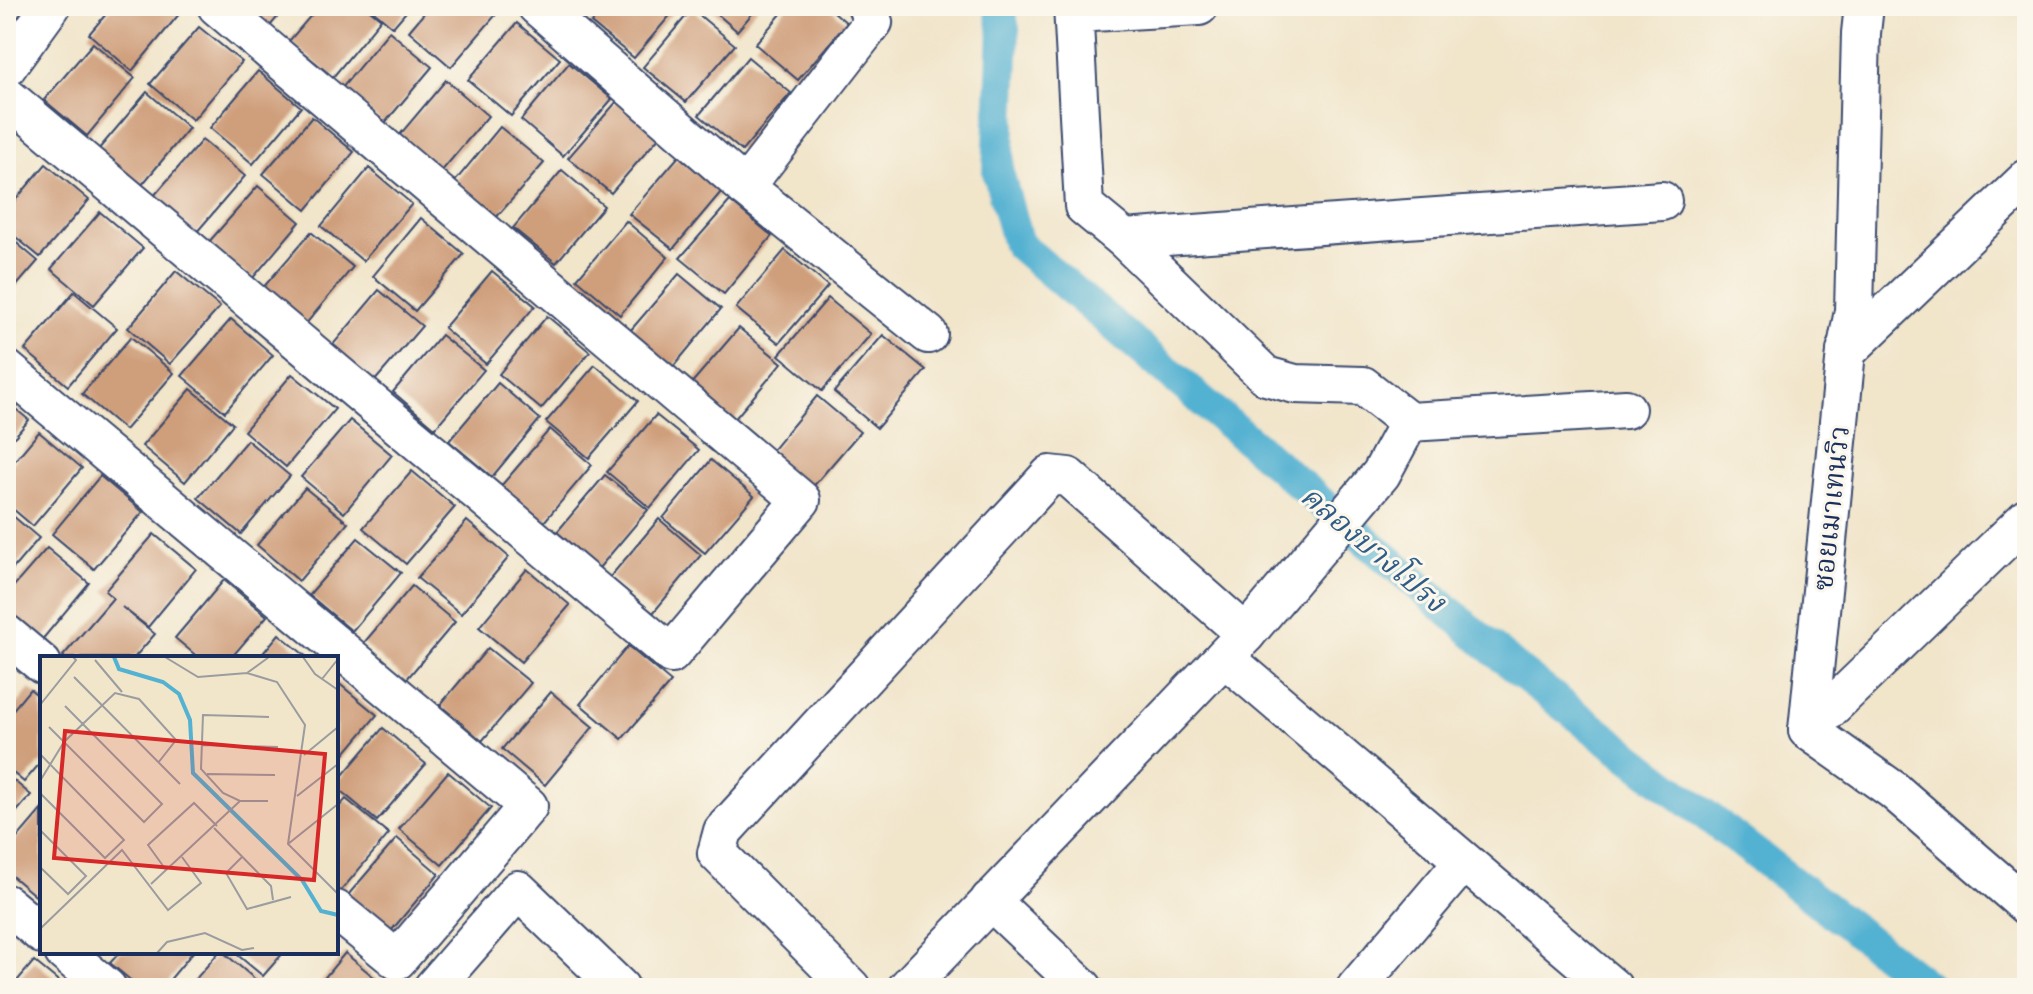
<svg xmlns="http://www.w3.org/2000/svg" width="2033" height="994" font-family="'Gentium Book Plus','Noto Serif Thai',serif">
<style>
.lines{fill:none;stroke-linecap:round;stroke-linejoin:round}
.canal{stroke:#53b1d1;stroke-width:32}
.building{fill:#cf9f7b}
.minor-casing{stroke:#3b4a6e;stroke-width:42}
.minor{stroke:#fff;stroke-width:38}
.labels{text-anchor:middle;dominant-baseline:central;stroke-width:6;stroke-linejoin:round;paint-order:stroke}
.street-label{font-size:28px;fill:#1b2f5e;stroke:#fbf7ec}
.water-label{font-size:30px;font-style:italic;fill:#2f5c86;stroke:#fbf7ec}
.inset-river{fill:none;stroke:#53b1d1;stroke-width:4}
.inset-road{fill:none;stroke:#9b9c9f;stroke-width:2}
.view{fill:#d62828;fill-opacity:0.15;stroke:#d62828;stroke-width:4}
.inset-edge{fill:none;stroke:#1b2f5e;stroke-width:4}
</style>
<rect width="100%" height="100%" fill="#fbf7ec"/>
<filter id="ink" filterUnits="userSpaceOnUse"><feTurbulence type="fractalNoise" baseFrequency=".0125" numOctaves="2"/><feDisplacementMap in="SourceGraphic" scale="16" xChannelSelector="R" yChannelSelector="G"/><feConvolveMatrix kernelMatrix="1 2 1 2 8 2 1 2 1" color-interpolation-filters="sRGB"/></filter>
<filter id="wash" filterUnits="userSpaceOnUse"><feTurbulence type="fractalNoise" baseFrequency=".006" numOctaves="4" result="noise"/><feDisplacementMap in="SourceGraphic" scale="32" xChannelSelector="R" yChannelSelector="G"/><feGaussianBlur stdDeviation="1.8" result="paint"/><feColorMatrix in="noise" values="0 0 0 0 0 0 0 0 0 0 0 0 0 0 0 0 0 1.4 0 .05"/><feComposite in="paint" operator="in"/></filter>
<g filter="url(#wash)">
<rect width="100%" height="100%" fill="#f1e5ca"/>
<g class="lines">
<!-- canal -->
<path class="canal" d="M999,6l5,24 -6,142 20,72 502,428 410,316"/>
</g>
<g id="blocks">
<!-- building -->
<g class="building">
<path d="M113,6h59l8,7 -48,58 -43,-37z"/>
<path d="M246,6h41l-17,20z"/>
<path d="M319,6h46l16,13 -48,58 -44,-36z"/>
<path d="M368,6h43l-18,21z"/>
<path d="M430,6h65l5,4 -49,57 -42,-36z"/>
<path d="M605,6h73l-44,52 -43,-35z"/>
<path d="M708,6h51l-22,25z"/>
<path d="M788,6h39l20,17 -49,57 -43,-36z"/>
<path d="M692,9l43,36 -49,57 -43,-35z"/>
<path d="M517,23l43,36 -49,57 -43,-36z"/>
<path d="M199,27l43,35 -49,58 -43,-36z"/>
<path d="M389,31l43,36 -48,57 -43,-35z"/>
<path d="M93,43l42,35 -48,58 -43,-36z"/>
<path d="M748,57l43,36 -49,58 -43,-36z"/>
<path d="M569,63l43,36 -49,57 -42,-36z"/>
<path d="M258,71l43,36 -48,57 -43,-36z"/>
<path d="M446,80l42,36 -48,57 -43,-35z"/>
<path d="M147,92l42,36 -48,58 -43,-36z"/>
<path d="M618,100l42,36 -49,57 -43,-35z"/>
<path d="M312,117l42,35 -48,58 -43,-36z"/>
<path d="M500,127l44,36 -50,57 -42,-35z"/>
<path d="M202,140l43,36 -49,57 -43,-36z"/>
<path d="M679,156l42,36 -48,57 -44,-35z"/>
<path d="M46,164l43,36 -49,57 -34,-28v-18z"/>
<path d="M369,168l43,36 -49,57 -42,-35z"/>
<path d="M562,170l42,36 -48,57 -43,-35z"/>
<path d="M258,186l42,36 -48,57 -44,-36z"/>
<path d="M730,201l42,35 -48,58 -44,-36z"/>
<path d="M100,212l43,36 -49,57 -43,-36z"/>
<path d="M421,218l43,36 -49,57 -42,-35z"/>
<path d="M626,221l42,36 -48,58 -43,-36z"/>
<path d="M311,232l42,35 -48,58 -43,-36z"/>
<path d="M6,234l32,27 -32,37z"/>
<path d="M785,250l43,36 -49,57 -43,-35z"/>
<path d="M176,271l44,36 -50,57 -42,-36z"/>
<path d="M492,271l43,35 -49,58 -42,-36z"/>
<path d="M679,274l42,35 -48,58 -43,-36z"/>
<path d="M379,290l43,36 -49,57 -43,-35z"/>
<path d="M74,292l43,36 -49,58 -43,-36z"/>
<path d="M828,298l43,36 -49,57 -43,-36z"/>
<path d="M547,316l43,36 -49,57 -42,-35z"/>
<path d="M231,319l42,36 -48,57 -43,-36z"/>
<path d="M739,328l43,35 -49,58 -43,-36z"/>
<path d="M441,335l43,35 -49,58 -42,-36z"/>
<path d="M883,335l43,35 -49,58 -43,-36z"/>
<path d="M131,337l43,36 -49,57 -43,-36z"/>
<path d="M595,365l43,36 -49,57 -43,-36z"/>
<path d="M292,374l43,35 -49,58 -42,-36z"/>
<path d="M498,383l42,36 -48,58 -43,-36z"/>
<path d="M191,389l42,35 -48,58 -43,-36z"/>
<path d="M817,396l43,36 -49,57 -42,-35z"/>
<path d="M6,401l23,19 -23,27z"/>
<path d="M656,415l43,35 -49,58 -43,-36z"/>
<path d="M350,420l42,35 -48,58 -43,-36z"/>
<path d="M550,429l42,36 -48,57 -43,-36z"/>
<path d="M39,432l43,36 -49,58 -27,-23v-32z"/>
<path d="M247,440l43,36 -49,58 -43,-36z"/>
<path d="M711,460l43,36 -49,57 -42,-35z"/>
<path d="M412,471l43,36 -49,57 -43,-36z"/>
<path d="M605,475l43,35 -49,58 -42,-36z"/>
<path d="M100,476l43,36 -49,57 -42,-35z"/>
<path d="M305,488l43,35 -49,58 -42,-36z"/>
<path d="M6,510l33,28 -33,39z"/>
<path d="M659,519l42,36 -48,58 -43,-36z"/>
<path d="M467,521l42,36 -48,57 -44,-36z"/>
<path d="M154,534l42,35 -48,58 -26,-20 33,27 -21,24h-69l-2,-2 50,-58 -8,-7z"/>
<path d="M358,538l43,35 -49,58 -43,-36z"/>
<path d="M47,548l42,35 -48,58 -35,-29v-17z"/>
<path d="M527,569l43,36 -49,57 -42,-35z"/>
<path d="M224,580l43,36 -36,42h-32l-24,-20z"/>
<path d="M412,586l43,36 -49,58 -43,-36z"/>
<path d="M279,634l29,24h-49z"/>
<path d="M628,646l43,36 -49,57 -42,-35z"/>
<path d="M488,648l43,35 -49,58 -42,-36z"/>
<path d="M336,681l41,34 -41,49z"/>
<path d="M30,689l12,10v62l-18,21 -18,-15v-49z"/>
<path d="M551,692l42,35 -48,58 -43,-36z"/>
<path d="M383,728l43,36 -49,57 -41,-34v-4z"/>
<path d="M448,772l43,36 -49,57 -43,-36z"/>
<path d="M6,774l25,21 -25,29z"/>
<path d="M346,799l43,35 -49,58 -4,-3v-79z"/>
<path d="M42,809v86l-3,4 -33,-28v-20z"/>
<path d="M397,838l42,36 -48,57 -43,-36z"/>
<path d="M120,952h73l-30,36h-23l-30,-25z"/>
<path d="M219,952h4l40,34 -1,2h-74z"/>
<path d="M234,952h50l-21,24z"/>
<path d="M345,953l42,35h-71z"/>
<path d="M34,961l33,27h-56z"/>
</g>
</g>
</g>
<g filter="url(#ink)">
<use href="#blocks" fill-opacity="0" stroke="#3b4a6e" stroke-width="2"/>
<g class="lines">
<defs>
<g id="minor">
<path d="M537,6l208,181 183,147"/>
<path d="M1073,6l11,200 40,33 142,137 29,8 68,2 46,36 217,-13"/>
<path d="M1864,6l-3,27 -7,278 -8,41 -38,378 85,60 134,116"/>
<path d="M1074,13l125,-7"/>
<path d="M6,68l45,-62"/>
<path d="M6,96l665,558 130,-154 -584,-494"/>
<path d="M745,187l128,-165 -6,-16"/>
<path d="M1124,239l538,-38"/>
<path d="M1846,352l181,-173"/>
<path d="M6,369l522,437 -131,154 -61,-50"/>
<path d="M6,634l36,30"/>
<path d="M1224,657l389,331"/>
<path d="M1808,730l219,-212"/>
<path d="M990,900l93,88"/>
<path d="M6,904l36,30"/>
<path d="M64,952l43,36"/>
<path d="M433,988l85,-98 102,98"/>
<path d="M851,988l-134,-135 6,-22 327,-356 18,2 178,157"/>
<path d="M907,988l339,-354 135,-160 28,-52"/>
<path d="M1356,988l107,-126"/>
</g>
</defs>
<!-- minor casing -->
<use href="#minor" class="minor-casing"/>
<!-- minor -->
<use href="#minor" class="minor"/>
</g>
</g>
<g class="labels">
<!-- street labels -->
<g class="street-label">
<text transform="translate(1830 508) rotate(-84)">ซอยเมาเทนวิว</text>
</g>
<!-- water labels -->
<g class="water-label">
<text transform="translate(1374 548) rotate(40)">คลองบางโปรง</text>
</g>
</g>
<!-- overview -->
<g transform="translate(40 656)">
<rect width="298" height="298" fill="#f1e5ca"/>
<path class="inset-river" d="M74,1l5,12 44,13 16,12 11,26 3,53 109,107 19,31 17,4"/>
<path class="inset-road" d="M125,1l33,20 49,-4 30,9 28,43 -17,119 50,50M263,1l12,17 23,16M55,4l27,32M207,17l22,-16M34,21l106,107M282,23l16,-20M0,49l36,-45 -3,-3M9,71l95,95 18,-18 -97,-98M162,89l76,2M0,98l84,86 -19,18 -65,-65M264,99l34,-28M167,118l68,1M0,125l24,-39 51,-49 24,6 37,41 -18,23M257,140l41,-32M228,145h-28l-17,-8 -22,-24 2,-54 66,2M174,172l57,58 2,14M0,174l46,46 -18,18 -28,-27M248,188l50,-40M202,201l-16,16 21,36 44,-12M126,214l-18,-25 46,-42 23,23M111,228l89,-83M0,273l82,-79 46,60 33,-27 -19,-26M117,297l10,-11 38,-9 37,17 12,-2"/>
<path class="view" d="M25,75l260,23 -11,126 -260,-22z"/>
<rect width="298" height="298" class="inset-edge"/>
</g>
<!-- margin -->
<rect width="2033" height="994" fill="none" stroke="#fbf7ec" stroke-width="32"/>
</svg>
